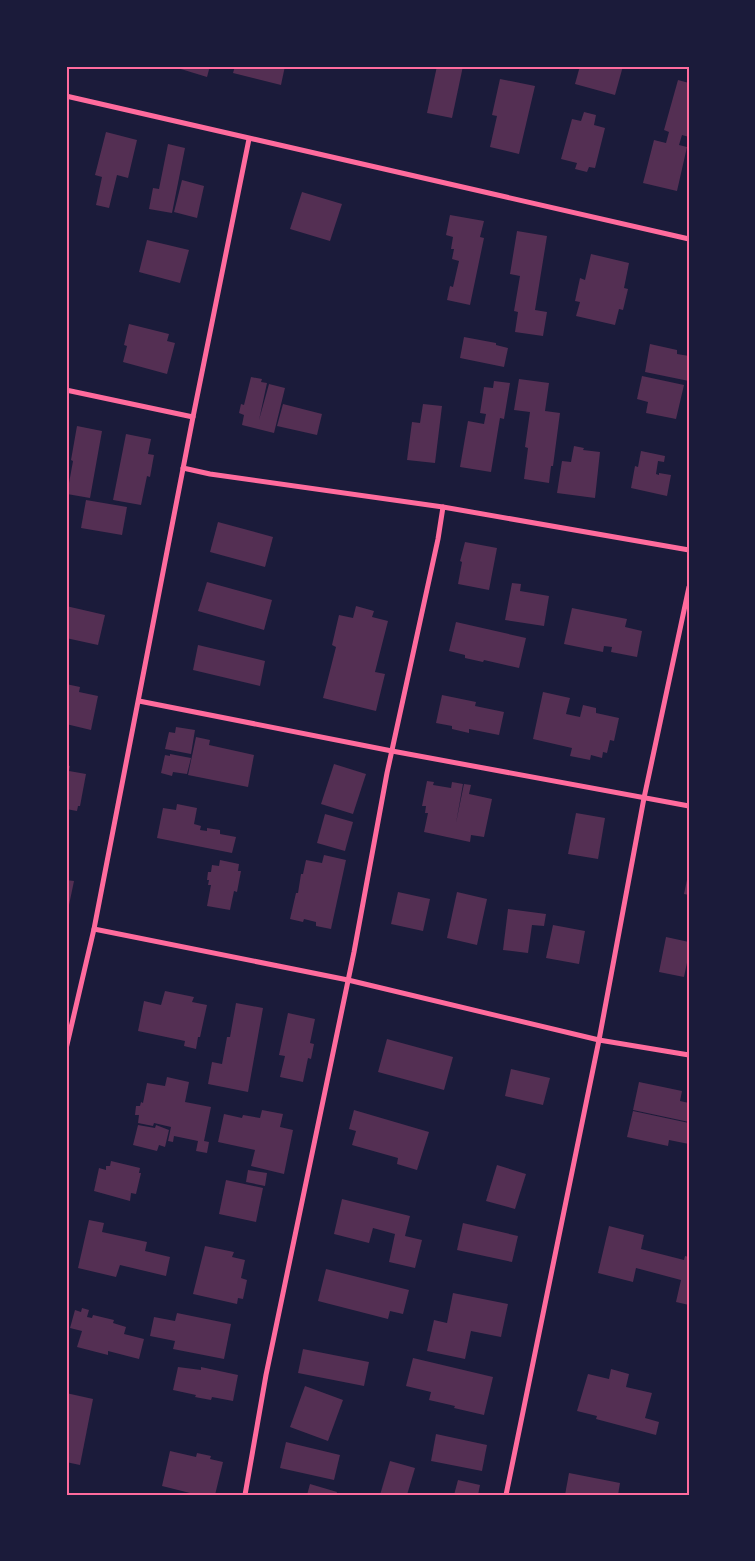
<svg xmlns="http://www.w3.org/2000/svg" width="755" height="1561" font-family="Georgia,serif">
<style>
.building{fill:#542f53}
.lines{fill:none;stroke-linecap:round;stroke-linejoin:round}
.minor{stroke:#ff6b9d;stroke-width:5}
.neatline{fill:none;stroke:#ff6b9d;stroke-width:2}
</style>
<rect width="100%" height="100%" fill="#1b1b3a"/>
<!-- building -->
<g class="building">
<path d="M171,66h39l-3,11z"/>
<path d="M235,66h50l-4,19 -48,-12z"/>
<path d="M437,66h26l-11,52 -25,-5z"/>
<path d="M580,66h43l-8,29 -40,-11z"/>
<path d="M500,79l35,7 -16,68 -29,-7 7,-31 -5,-1z"/>
<path d="M678,80l11,3v54l-7,-2 -3,10 8,2 -10,44 -34,-8 11,-43 12,3 3,-11 -5,-2z"/>
<path d="M584,112l12,3 -2,10 11,3 -10,40 -6,-1 -2,5 -12,-3 2,-6 -16,-4 11,-40 9,2z"/>
<path d="M106,132l31,8 -9,38 -11,-3 -8,33 -13,-3 6,-28 -7,-2z"/>
<path d="M168,144l17,4 -13,65 -23,-4 4,-21 6,1z"/>
<path d="M182,180l22,6 -7,32 -23,-6z"/>
<path d="M302,192l40,12 -12,37 -40,-12z"/>
<path d="M450,215l34,6 -4,16 4,1 -14,67 -23,-5 3,-14 3,1 6,-26 -7,-2 2,-10h-3l2,-12 -7,-2z"/>
<path d="M517,231l30,5 -12,74 12,2 -4,24 -28,-4 3,-20 -4,-1 6,-35 -10,-2z"/>
<path d="M147,240l42,10 -9,33 -41,-11z"/>
<path d="M591,254l38,9 -5,25 4,1 -5,21 -4,-1 -4,16 -39,-9 4,-14 -5,-1 5,-23 5,2z"/>
<path d="M129,324l40,10 -2,7 8,2 -8,31 -44,-12 4,-16 -3,-1z"/>
<path d="M464,337l32,6v2l12,3 -4,19 -44,-9z"/>
<path d="M650,344l27,6v4l12,2v25l-44,-9z"/>
<path d="M642,376l42,9 -8,34 -30,-6 2,-11 -11,-3z"/>
<path d="M251,377l11,2 -1,3 6,1 -8,37 10,-36 16,4 -11,45 -32,-8 2,-10 -5,-2 2,-9 3,1z"/>
<path d="M519,379l30,4 -4,28 15,2 -7,53h-2l-2,17 -25,-4 4,-31 -3,-1 5,-35 -16,-2z"/>
<path d="M494,381l16,2 -6,36 -4,-1 -9,54 -31,-5 8,-46 16,3 2,-10 -6,-1 4,-26 9,1z"/>
<path d="M283,404l39,10 -5,21 -40,-9z"/>
<path d="M423,404l19,2 -7,57 -28,-3 5,-38 8,1z"/>
<path d="M77,426l25,5 -12,67 -23,-4 6,-33 -2,-1z"/>
<path d="M126,434l25,5 -3,15 6,1 -4,22 -3,-1 -6,29 -28,-5z"/>
<path d="M574,446l10,2 -1,2 17,2 -5,46 -38,-5 5,-32 9,1z"/>
<path d="M641,451l24,5 -1,6 -6,-1 -2,13 3,1v-2l12,2 -4,21 -36,-8 4,-22 3,1z"/>
<path d="M86,500l41,7 -5,28 -41,-7z"/>
<path d="M218,522l55,15 -8,30 -55,-15z"/>
<path d="M465,542l32,6 -8,42 -31,-6 4,-22 -2,-1z"/>
<path d="M207,582l65,18 -8,30 -66,-19z"/>
<path d="M512,583l9,1 -1,7 29,5 -5,30 -39,-6z"/>
<path d="M66,606l39,9 -7,30 -32,-7z"/>
<path d="M356,606l18,5 -2,6 16,4 -13,51 10,2 -9,37 -53,-13 13,-51 -4,-2 7,-30 14,3z"/>
<path d="M572,608l55,11 -2,8 17,4 -5,26 -26,-5 1,-5 -8,-1 -1,6 -39,-8z"/>
<path d="M456,622l70,16 -7,30 -35,-8 -1,2 -18,-4v-3l-16,-4z"/>
<path d="M198,645l67,16 -5,25 -67,-16z"/>
<path d="M66,684l14,3 -1,5 19,4 -7,34 -25,-6z"/>
<path d="M543,692l27,6 -4,16 14,3 3,-12 13,3v5l23,5 -5,23 -4,-1 -3,13 -4,-1 -1,6 -11,-3 -1,5 -20,-4 2,-8 -39,-9z"/>
<path d="M442,695l34,7 -1,4 29,6 -5,23 -30,-6v4l-17,-4v-3l-16,-3z"/>
<path d="M176,727l19,3 -4,24 -26,-5 4,-17 6,1z"/>
<path d="M196,737l14,3 -1,5 45,10 -6,32 -60,-12z"/>
<path d="M170,754l21,4 -4,16 -14,-2 -1,4 -11,-3 4,-18 5,1z"/>
<path d="M334,764l32,10 -13,40 -32,-10z"/>
<path d="M66,765l4,1 -1,5 17,3 -6,32h-2l-1,5 -11,-2z"/>
<path d="M427,781l7,1 -1,3 18,3 1,-6 11,2 -7,39 8,-39 7,1 -2,9 23,5 -8,38 -13,-2 -1,7 -46,-10 4,-19h-3l1,-7h-4z"/>
<path d="M177,804l20,4 -3,16 7,2 -1,4 7,1v-3l13,2v4l16,3 -4,16 -75,-15 6,-30 13,2z"/>
<path d="M576,813l29,5 -7,41 -30,-5z"/>
<path d="M325,814l28,8 -8,29 -28,-8z"/>
<path d="M324,855l22,5 -15,69 -15,-3v-4l-12,-3 -1,3 -13,-3 6,-26h2l3,-19h2l3,-14 16,3z"/>
<path d="M220,860l19,4 -1,7h3l-4,21 -3,-1 -4,19 -23,-4 4,-21h-3l1,-5h-2l1,-8h3l1,-7 7,1z"/>
<path d="M688,875h1v20l-5,-1z"/>
<path d="M66,880l8,1 -5,24 -3,-1z"/>
<path d="M398,892l32,7 -7,32 -32,-7z"/>
<path d="M457,892l30,7 -10,46 -30,-7z"/>
<path d="M508,909l38,5 -2,12 -12,-1 -4,28 -25,-3z"/>
<path d="M553,925l32,6 -6,33 -33,-6z"/>
<path d="M666,937l23,5v11l-5,24 -25,-5z"/>
<path d="M165,991l29,6 -2,5 15,3 -7,32h-2l-2,12 -12,-3 1,-5 -47,-10 6,-30 17,4z"/>
<path d="M236,1003l27,5 -15,84 -40,-8 4,-22 10,2 5,-27h3z"/>
<path d="M288,1013l27,6 -5,24 4,1 -3,15 -3,-1 -5,24 -23,-5 5,-21 -6,-1z"/>
<path d="M387,1039l66,18 -9,33 -66,-18z"/>
<path d="M511,1069l39,9 -7,27 -38,-9z"/>
<path d="M167,1077l22,5 -4,20 26,5 -7,34 5,1 -2,11 -11,-2 2,-10 -24,-5 -1,6 -5,-1 3,-14 -17,-4 -1,3 -15,-3 1,-8h-4l1,-9h4l1,-4 2,1 4,-20 18,3z"/>
<path d="M639,1082l43,9 -2,10 9,2v19l-56,-12z"/>
<path d="M262,1110l21,4 -3,13 13,3 -9,44 -33,-8 4,-16 -37,-8 6,-28 18,4 1,-3 17,3z"/>
<path d="M354,1110l75,22 -12,38 -20,-6 1,-6 -46,-13 4,-14 -7,-2z"/>
<path d="M633,1111l56,12v21l-20,-4 -1,6 -41,-9z"/>
<path d="M138,1125l17,3 1,-3 13,5 -4,17 -6,-2 -2,6 -24,-6z"/>
<path d="M111,1161l29,7 -1,5h2l-5,21 -5,-1 -1,8 -36,-10 5,-23 7,2v-4h4z"/>
<path d="M497,1165l29,9 -11,35 -29,-8z"/>
<path d="M248,1170l19,3 -2,13 -19,-4z"/>
<path d="M226,1180l37,8 -7,34 -37,-8z"/>
<path d="M342,1199l68,17 -5,20 17,4 -7,28 -26,-6 6,-28 -22,-6 -4,15 -35,-9z"/>
<path d="M89,1220l15,3 -2,9 45,10 -2,9 25,6 -4,19 -46,-11 -4,12 -38,-9z"/>
<path d="M463,1223l55,13 -6,26 -55,-12z"/>
<path d="M609,1226l35,9 -3,14 43,11 1,-4 4,1v48l-13,-3 5,-22 -45,-12 -3,14 -35,-9z"/>
<path d="M205,1246l29,6 -2,5 13,3 -4,18 6,2 -4,19 -5,-1 -1,6 -44,-10z"/>
<path d="M326,1269l83,21 -6,24 -13,-3 -2,8 -70,-18z"/>
<path d="M453,1293l55,11 -7,33 -30,-6 -6,28 -38,-8 7,-31 13,3z"/>
<path d="M82,1308l7,2 -2,7 5,1 1,-3 21,5 -1,3 13,4 -2,7 20,5 -5,20 -31,-8v4l-31,-8 5,-16 -12,-3 5,-18 6,2z"/>
<path d="M177,1313l54,11 -7,35 -51,-10 2,-8 -25,-5 4,-19 21,4z"/>
<path d="M303,1349l66,13 -5,24 -66,-13z"/>
<path d="M413,1358l80,19 -9,38 -30,-7 1,-2 -26,-6 2,-8 -25,-6z"/>
<path d="M178,1367l23,3v-3l37,8 -5,26 -21,-4 -1,3 -16,-3 1,-2 -23,-5z"/>
<path d="M611,1369l18,5 -3,13 26,6 -7,25 14,4 -3,13 -60,-16 1,-3 -20,-5 11,-37 21,5z"/>
<path d="M305,1386l38,14 -15,41 -38,-14z"/>
<path d="M66,1393l27,6 -13,66 -14,-3z"/>
<path d="M436,1434l51,11 -5,26 -51,-10z"/>
<path d="M286,1442l54,13 -6,25 -54,-12z"/>
<path d="M170,1451l26,6 1,-4 14,3 -1,3 13,3 -8,33h-17l-36,-9z"/>
<path d="M390,1461l25,7 -8,27h-27z"/>
<path d="M569,1473l51,10 -2,12h-53z"/>
<path d="M458,1480l22,5 -2,10h-24z"/>
<path d="M310,1484l27,8 -1,3h-29z"/>
</g>
<g class="lines">
<!-- minor -->
<g class="minor">
<path d="M66,96l623,143"/>
<path d="M66,390l127,27"/>
<path d="M183,468l27,6 233,33 246,43"/>
<path d="M139,701l253,50 297,55"/>
<path d="M94,929l254,51 251,60 90,15"/>
<path d="M66,1049l28,-120 99,-512 56,-278"/>
<path d="M245,1495l21,-120 88,-423 33,-179 51,-234 5,-32"/>
<path d="M506,1495l93,-455 45,-242 45,-211"/>
</g>
</g>
<!-- border -->
<rect width="755" height="1561" fill="none" stroke="#1b1b3a" stroke-width="135"/>
<rect x="68" y="68" width="620" height="1426" class="neatline"/>
</svg>
